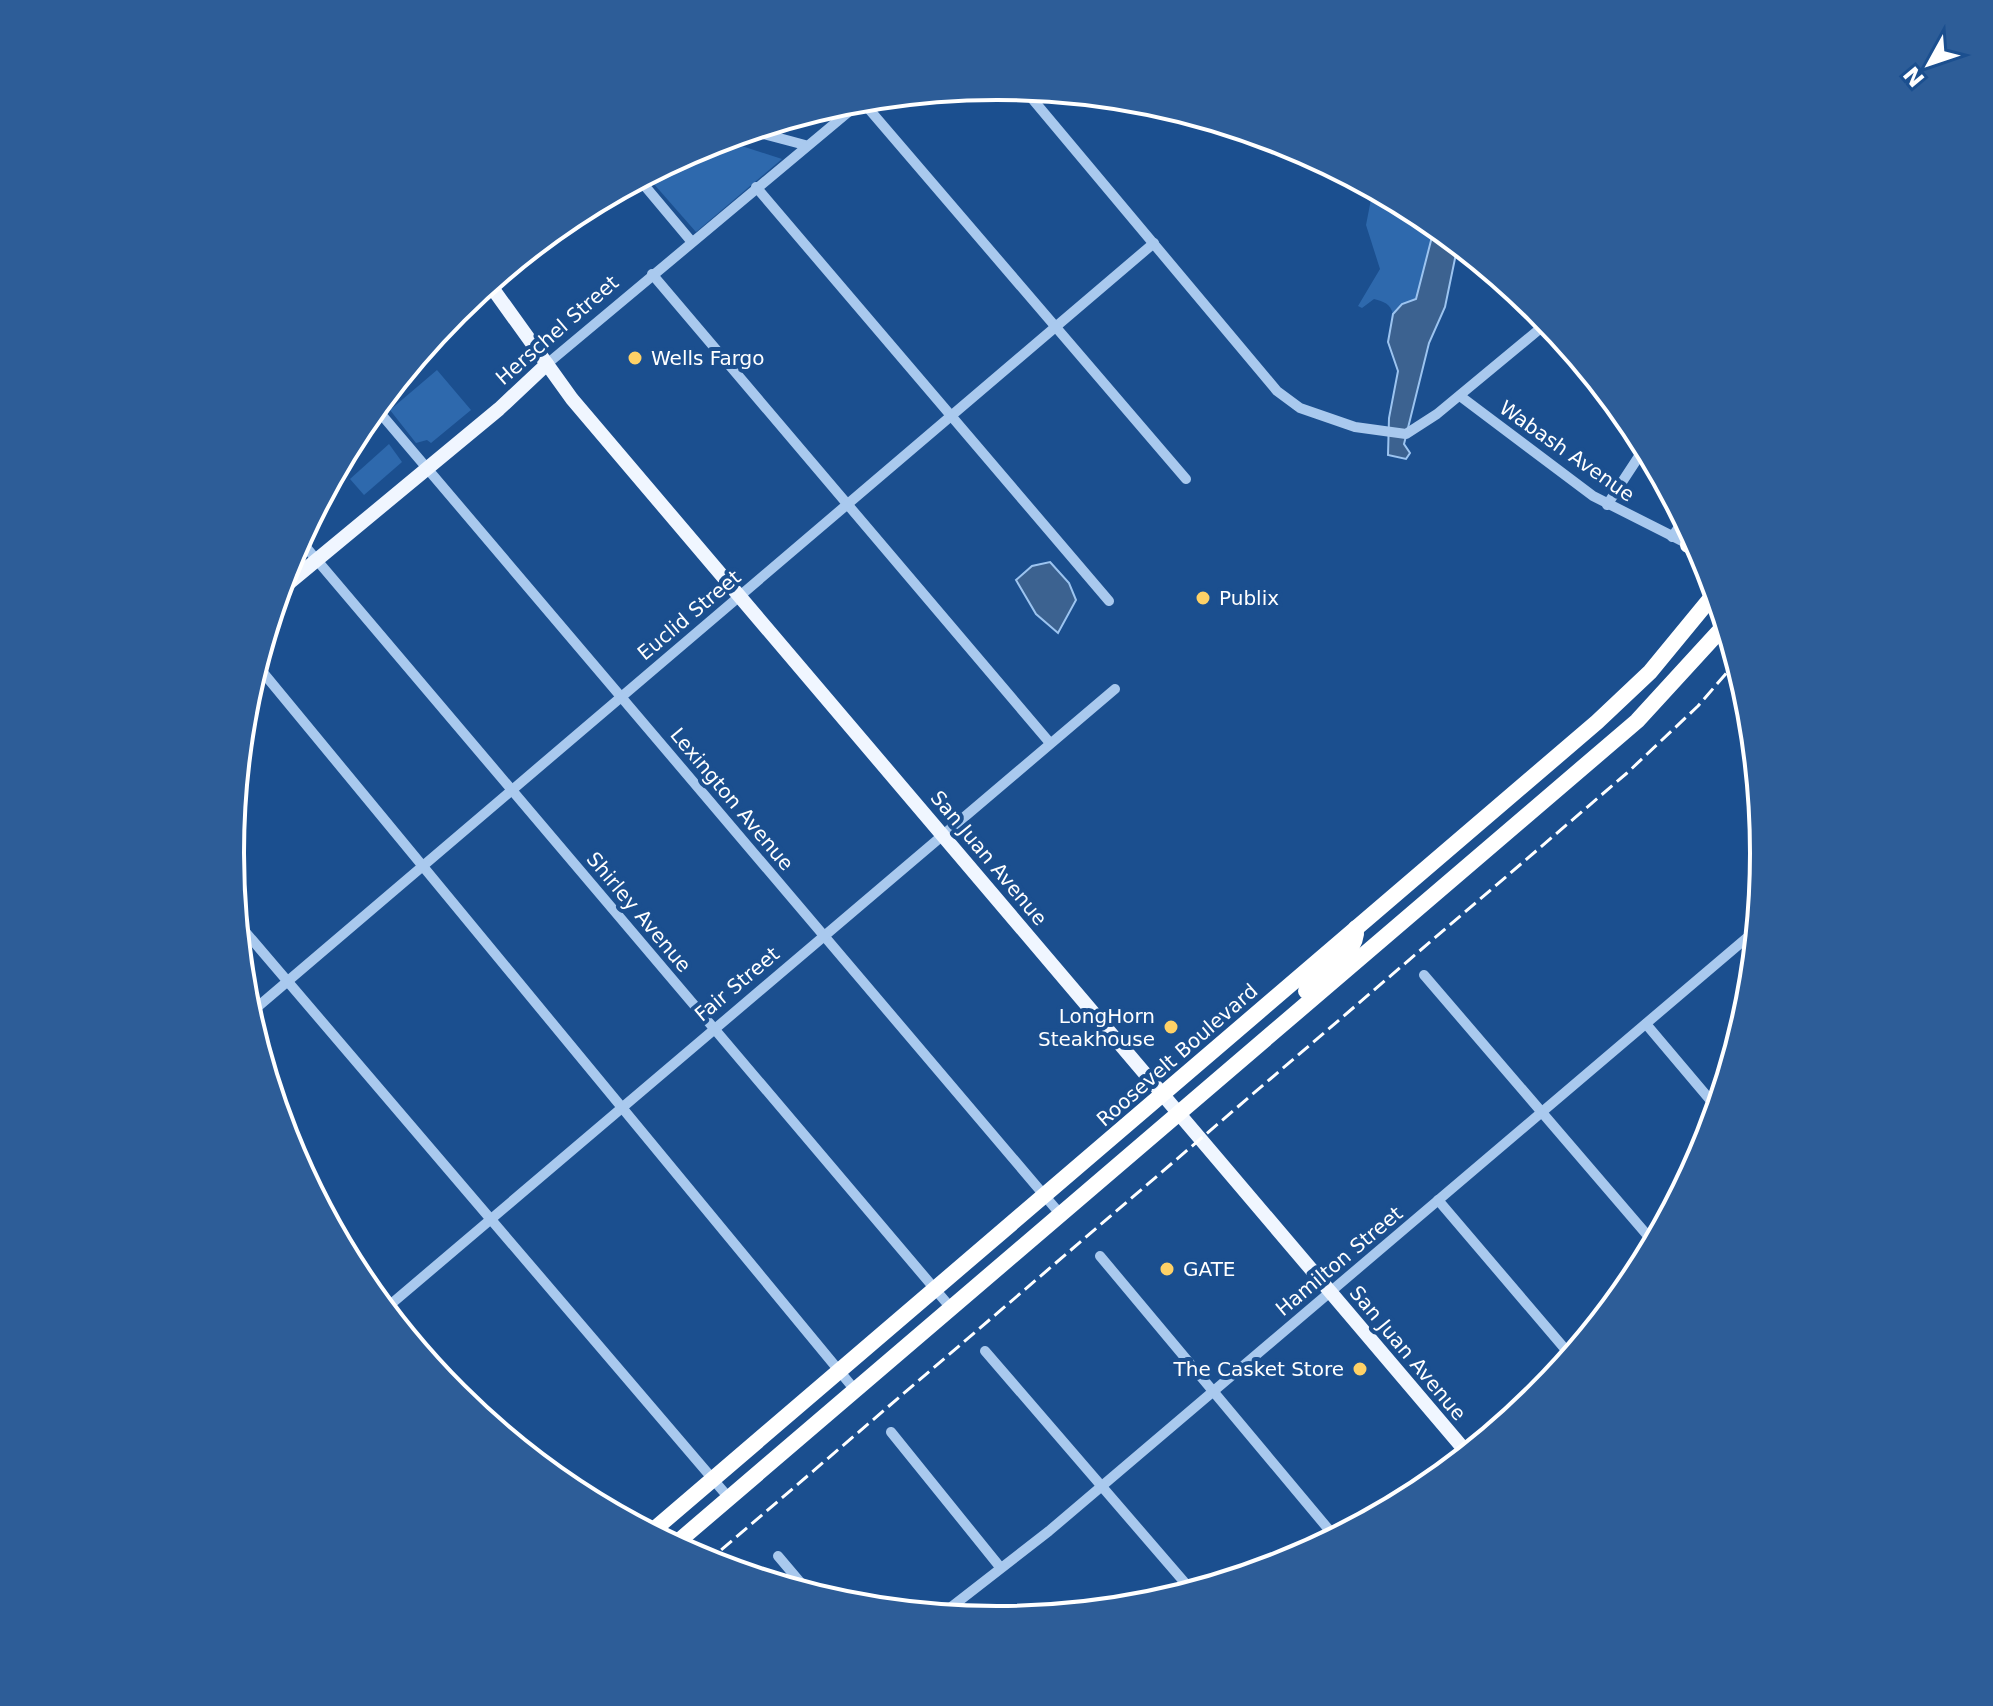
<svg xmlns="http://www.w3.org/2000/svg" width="1993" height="1706" font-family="'DejaVu Sans',sans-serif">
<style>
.green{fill:#2e69ad}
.water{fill:#3c6290;stroke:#9cc4f0;stroke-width:2}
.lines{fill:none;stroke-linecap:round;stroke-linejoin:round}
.stream{stroke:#9cc4f0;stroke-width:3}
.minor{stroke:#a9c9ee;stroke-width:10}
.major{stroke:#f0f6ff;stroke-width:14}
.highway{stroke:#fff;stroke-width:16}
.rail{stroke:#fff;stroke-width:3;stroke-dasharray:14 6;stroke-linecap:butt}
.poi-dot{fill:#ffd166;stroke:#1b4f8f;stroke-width:3}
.labels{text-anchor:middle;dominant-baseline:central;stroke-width:8;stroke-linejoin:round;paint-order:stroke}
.street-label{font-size:20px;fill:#fff;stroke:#1b4f8f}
.poi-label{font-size:20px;fill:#fff;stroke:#1b4f8f;text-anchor:start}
.rim{fill:none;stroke:#fff;stroke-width:4}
</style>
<rect width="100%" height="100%" fill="#1b4f8f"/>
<!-- green -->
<g class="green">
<path d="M720,139l62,20 -86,73 -50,-57z"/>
<path d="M1373,189l62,36 -19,74 -14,5 -9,10c-3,-11 -9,-12 -19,-15l-12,9 -4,-2 22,-37 -14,-44z"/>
<path d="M437,370l34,40 -40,33 -4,-3 -11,3 -26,-33z"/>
<path d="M389,444l13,18 -38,33 -14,-16z"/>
</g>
<!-- water -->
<g class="water">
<path d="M1435,225l23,19 -13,63 -16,36 -25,101 6,9 -4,6 -18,-4 1,-37 9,-47 -10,-29 5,-28 9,-10 14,-5z"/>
<path d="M1050,562l19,21 7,17 -18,33 -22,-19 -20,-34 16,-14z"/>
</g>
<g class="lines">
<!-- stream -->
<path class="stream" d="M1735,695l19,59"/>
<!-- minor -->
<g class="minor">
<path d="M1024,89l253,302 23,17 55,19 51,7 31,-20 111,-92"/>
<path d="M862,101l324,378"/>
<path d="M749,130l56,15"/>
<path d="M639,179l52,62"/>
<path d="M756,187l353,414"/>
<path d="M652,274l398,469"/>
<path d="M547,364l317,-265"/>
<path d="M1460,396l133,100 99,50"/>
<path d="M375,407l686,808"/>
<path d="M1607,505l38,-58"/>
<path d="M1672,537l12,-17"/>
<path d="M299,539l652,769"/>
<path d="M256,664l599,726"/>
<path d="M236,921l493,577"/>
<path d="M1424,975l230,268"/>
<path d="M248,1015l906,-772"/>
<path d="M1646,1024l71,84"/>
<path d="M1438,1200l133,156"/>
<path d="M1100,1256l235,281"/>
<path d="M384,1310l731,-621"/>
<path d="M417,1350l42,49"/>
<path d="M985,1351l207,240"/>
<path d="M891,1432l109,135"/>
<path d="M778,1556l33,39"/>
<path d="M941,1615l108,-84 707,-601"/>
</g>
<!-- major -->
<g class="major">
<path d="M488,282l84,117 896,1055"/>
<path d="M278,592l221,-183 48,-45"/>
</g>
<!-- highway -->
<g class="highway">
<path d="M1688,545l9,-1"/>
<path d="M1306,991c17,-18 53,-37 50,-63"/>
<path d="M650,1533l947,-811 53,-50 65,-79"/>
<path d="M673,1546l964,-825 88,-96"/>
</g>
<!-- rail -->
<path class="rail" d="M706,1563l921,-790 71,-67 38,-44"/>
</g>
<!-- markers -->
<g class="poi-dot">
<circle cx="635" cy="358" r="8"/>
<circle cx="1203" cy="598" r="8"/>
<circle cx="1171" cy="1027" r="8"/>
<circle cx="1167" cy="1269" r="8"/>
<circle cx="1360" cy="1369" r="8"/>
</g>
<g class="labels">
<!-- street labels -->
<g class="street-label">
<text transform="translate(557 330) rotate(-41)">Herschel Street</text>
<text transform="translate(1567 451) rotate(35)">Wabash Avenue</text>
<text transform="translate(689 615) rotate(-40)">Euclid Street</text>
<text transform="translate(732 799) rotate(50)">Lexington Avenue</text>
<text transform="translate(989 858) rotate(50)">San Juan Avenue</text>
<text transform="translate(639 912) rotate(50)">Shirley Avenue</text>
<text transform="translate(737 984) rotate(-40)">Fair Street</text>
<text transform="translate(1177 1055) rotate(-41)">Roosevelt Boulevard</text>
<text transform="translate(1339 1261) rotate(-40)">Hamilton Street</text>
<text transform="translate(1408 1353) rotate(50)">San Juan Avenue</text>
</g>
<!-- poi labels -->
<g class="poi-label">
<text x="651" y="358">Wells Fargo</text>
<text x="1219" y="598">Publix</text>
<text x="1155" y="1016" text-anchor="end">LongHorn<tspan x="1155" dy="23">Steakhouse</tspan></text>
<text x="1183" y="1269">GATE</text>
<text x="1344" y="1369" text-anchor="end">The Casket Store</text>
</g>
</g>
<!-- crop -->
<path d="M0 0H1993V1706H0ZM244 853a753 753 0 1 1 1506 0a753 753 0 1 1-1506 0Z" fill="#2d5d98" fill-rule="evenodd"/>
<path class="rim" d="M244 853a753 753 0 1 1 1506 0a753 753 0 1 1-1506 0Z"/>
<!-- north arrow -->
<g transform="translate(1929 64) rotate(230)" stroke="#1b4f8f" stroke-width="6" paint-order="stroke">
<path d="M0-6L14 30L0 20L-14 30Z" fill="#ffffff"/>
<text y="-12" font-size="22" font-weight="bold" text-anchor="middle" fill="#ffffff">N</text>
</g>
</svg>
